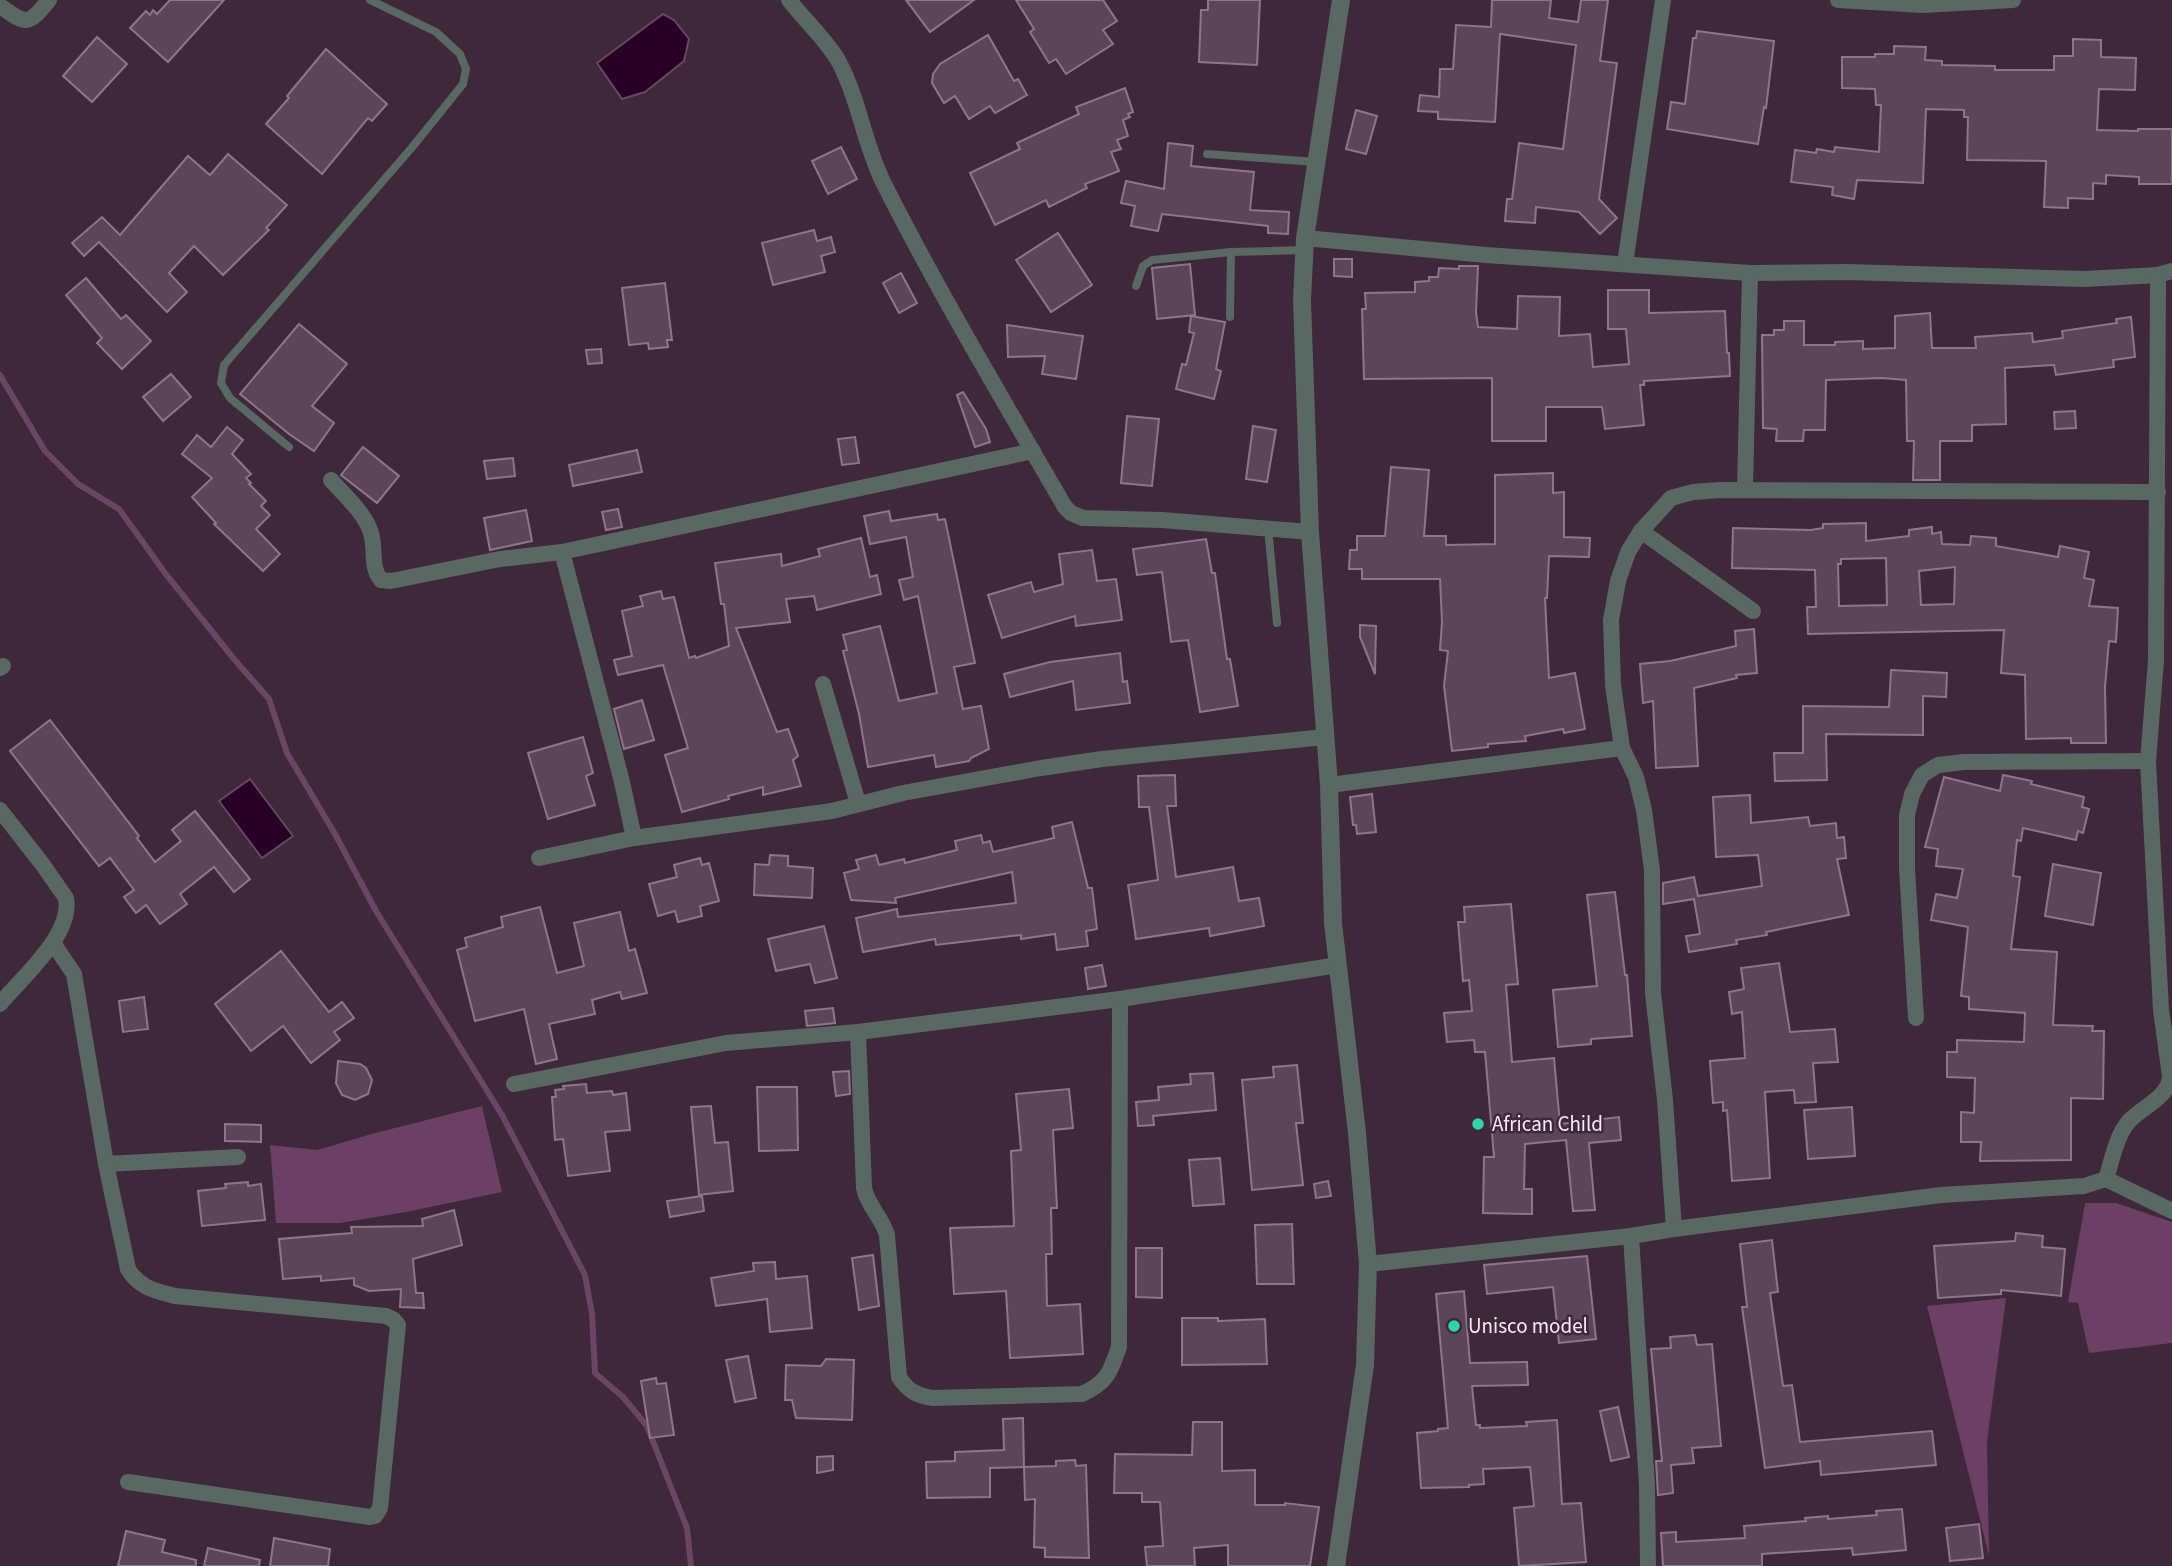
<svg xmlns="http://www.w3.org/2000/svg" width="2172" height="1566" font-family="'Source Sans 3',sans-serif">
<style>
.green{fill:#6c3f65}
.water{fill:#290025;stroke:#684664;stroke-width:2}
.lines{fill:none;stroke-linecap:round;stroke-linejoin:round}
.stream{stroke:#684664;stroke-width:6}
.building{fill:#5d4559;stroke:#8f758a;stroke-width:2;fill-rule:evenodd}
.service{stroke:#596863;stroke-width:8}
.minor{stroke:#596863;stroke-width:16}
.tertiary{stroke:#596863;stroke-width:18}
.poi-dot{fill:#30d4aa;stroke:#3e283a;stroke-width:2.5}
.labels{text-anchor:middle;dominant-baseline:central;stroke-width:5;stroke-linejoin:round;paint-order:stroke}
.poi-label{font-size:21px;fill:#faebf7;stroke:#3e283a;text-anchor:start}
</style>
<rect width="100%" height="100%" fill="#3e283a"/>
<!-- green -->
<g class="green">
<path d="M482,1106l20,86 -96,20 -66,11h-64l-6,-78 47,5 58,-17z"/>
<path d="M2085,1203h31l56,19v121l-83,10 -11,-50 -10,-1z"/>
<path d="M2006,1298l-19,144 2,114 -62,-250z"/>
</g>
<!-- water -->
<g class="water">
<path d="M663,14l11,6 15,19 -5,22 -39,31 -23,7 -25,-36z"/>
<path d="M250,779l43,57 -31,22 -43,-57z"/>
</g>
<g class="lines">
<!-- stream -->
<path class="stream" d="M0,375l45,76 33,33 41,25 46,64 69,86 35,40 18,54 48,81 41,77 126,204 83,160 7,39 3,59 28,24 24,29 40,102 4,38"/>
</g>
<!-- building -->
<g class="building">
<path d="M170,0h54l-56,62 -38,-34 16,-17 4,4 3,-5 4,4z"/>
<path d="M906,0h68l-44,32z"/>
<path d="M1016,0h87l14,21 -14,9 10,14 -47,30 -10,-15 -7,4 -19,-31 4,-3z"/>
<path d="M1208,0h52l-3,65 -58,-3 2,-52h7z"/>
<path d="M1492,0h59l-2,18 29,4 3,-22h27l-8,61 17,2 -18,136 18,19 -17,16 -21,-22 -43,-5 -1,16 -30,-2 2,-22h5l7,-56 44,6 13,-104 -76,-11 -5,88 -57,-3v-7l-20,-1 2,-16 19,2 1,-28h13l3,-44 35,2z"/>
<path d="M1697,31l77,10 -8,67 -2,-1 -6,37 -91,-15 4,-27 14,2 8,-66h3z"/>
<path d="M988,35l26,46 4,-2 9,16 -32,18 -5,-7 -21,13 -14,-23 -11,7 -12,-20 1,-9 7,-10z"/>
<path d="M97,37l30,27 -35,38 -29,-26z"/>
<path d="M2073,39l28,1v17l35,1 -1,32 -36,-1 -2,41 41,1v-2h34v55h-33v-7l-33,-2v9l-13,-1v16l-25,-1v10l-24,-1 2,-46 -79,-1 1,-43h-4v-7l-38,-1 -3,74 -66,-3 -3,19 -22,-4 1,-8 -42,-5 4,-32 21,3 1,-4 17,3 1,-5 44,5 2,-47h-5l-1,-16 -33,-1v-31h33v-3h19v-8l32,1 -1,13 17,1v4l53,1v4h59v-14h19z"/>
<path d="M326,49l61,55 -15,17 -4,-3 -46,56 -56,-50 23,-26 -2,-2z"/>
<path d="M1125,88l8,24 -5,2 2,3 -7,3 5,16 -11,4 4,9 -10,3 8,19 -34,13 2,4 -38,19 -3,-7 -51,25 -25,-52 50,-24 -3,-6 62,-29 -3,-7z"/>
<path d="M1356,110l21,6 -11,38 -20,-5z"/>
<path d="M1168,143l25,3 -2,20 63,6 -4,38 39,2 -1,22 -20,-1v-7l-106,-12 -4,17 -27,-5 4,-20 -14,-3 5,-22 38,8z"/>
<path d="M841,147l16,32 -29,15 -16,-33z"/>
<path d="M228,154l59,51 -21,23 3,2 -46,45 -29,-29 -25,27 18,19 -20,20 -68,-70 -15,14 -12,-13 30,-26 18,18 68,-79 22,19z"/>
<path d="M814,230l3,11 14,-4 4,15 -14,4 4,16 -52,13 -11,-42z"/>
<path d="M1058,233l34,52 -41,27 -35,-52z"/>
<path d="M1334,259h18v18l-18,-1z"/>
<path d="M1190,264l5,51 -38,4 -5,-51z"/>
<path d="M1459,266h19l-2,46 2,15 39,2 1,-33 42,1 -1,39 31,-2 3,33 36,-3 -3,-35h-18v-39h41v23l76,-2 2,42h2l1,23 -86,5v4h-4l4,40 -39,4 -3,-22h-56v34h-54v-63l-128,1 -2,-70h4l-1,-16 50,-1v-10l14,-1v-4h9l1,-9 20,1z"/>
<path d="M901,273l16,30 -18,10 -16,-30z"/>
<path d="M86,278l35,41 5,-4 25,26 -29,28 -25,-26 5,-5 -36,-43z"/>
<path d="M665,283l7,57h-5l1,7 -19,2 -1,-6 -19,2 -7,-57z"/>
<path d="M1930,313l2,35h44l-1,-11 57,-4 1,9 30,-4 -1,-7 55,-8 -1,-4 15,-2 4,40 -22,3 1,7 -58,8 -2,-10 -49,3 1,56 -34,1v16h-32v39h-27l1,-39h-7l-1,-61 -24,-2 -56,2 -1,50h-21l-1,11h-27l1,-12 -14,-1 -1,-93h12v-5h10v-9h20v24h31v-3l28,-1v8l32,-1v-32z"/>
<path d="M1191,316l34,6 -9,47 5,2 -7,28 -38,-10 6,-25 4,1 8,-32 -5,-1z"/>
<path d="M299,324l48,40 -35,42 22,17 -20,28 -25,-17 -49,-40z"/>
<path d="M1007,325l76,11 -7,43 -34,-5 3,-18 -37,1z"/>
<path d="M601,349l1,14 -14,1 -2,-14z"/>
<path d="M171,374l20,23 -28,24 -20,-24z"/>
<path d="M963,392l23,37 4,13 -15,5 -18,-52z"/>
<path d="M2075,411l1,17 -21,1 -1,-17z"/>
<path d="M1127,416l32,3 -7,67 -31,-3z"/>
<path d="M1253,426l23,4 -9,52 -21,-3z"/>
<path d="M227,427l16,13 -11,14 19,20 -5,4 5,5 -2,1 17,17 -5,5 9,9 -14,14 24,25 -17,17 -49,-47 2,-1 -24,-26 20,-19 -30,-24 15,-19 14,12z"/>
<path d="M855,437l4,26 -17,2 -4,-26z"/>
<path d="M363,447l36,29 -22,27 -36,-28z"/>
<path d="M637,450l5,22 -69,14 -4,-21z"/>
<path d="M513,458l2,18 -28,3 -3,-18z"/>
<path d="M1391,467l38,3 -5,66h22v9l49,-1v-69l58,-2v20l11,-1v45l26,1 -1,19 -40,-1 -2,42h-2l4,80 26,-5 10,56 -21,4 -1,-4 -38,7 1,5 -38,3v3l-36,4 -8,-65 4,-35 -8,-1 2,-28 -2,-43h-78v-10h-13l1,-19h7v-14h28z"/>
<path d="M618,509l4,18 -16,3 -4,-18z"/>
<path d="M526,510l6,31 -42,9 -6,-32z"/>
<path d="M889,511l2,10 46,-7 1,6 7,-1 30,144 -21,4 9,42 18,-3 8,43 -18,9 -2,3 -33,6 -2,-12 -66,12 -9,-53 -16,-63 4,-1 -4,-15 37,-9 19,75 38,-8 -19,-97 -14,4 -5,-20 14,-3 -7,-40 -36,7 -6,-28z"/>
<path d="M1866,523v18l43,-5v-6l23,-3v7l9,-2 1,12 28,1 1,-9 25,2v8l62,11 2,-11 29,6 -5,26 10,2 -5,26 29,2 -2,34 -7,-1 -4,46 1,56h-35v-5l-45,1 -1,-64 -24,-2 3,-43 -196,4 -1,-27h9l-1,-37 -83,-2 1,-40 78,2 12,-2v-4zM1886,558l1,47 -48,1 -1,-42h3v-5zM1955,567l-1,37 -33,1 -2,-34z"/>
<path d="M861,538l9,39 7,-2 4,19 -64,16 -3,-14 -28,3 4,23 -54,6 41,104 11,-3 10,27 -5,4 8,26 -38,9v-8l-35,9 1,3 -47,13 -17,-57 23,-7 -25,-83 -45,10 -4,-15 18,-4 -10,-45 21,-5 -3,-10 21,-5 2,8 11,-2 15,61 6,-2 1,2 33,-12 -5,-42h-3l-6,-41 66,-9 1,12 38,-10 -2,-7z"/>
<path d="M1206,539l6,34h3l12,86h3l8,47 -38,6 -12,-72 -17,2 -9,-70 -25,3 -4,-26z"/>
<path d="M1092,550l5,31 19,-2 6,41 -46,6 -1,-10 -73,22 -14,-43 43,-13 3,10 29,-8 -4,-30z"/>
<path d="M1360,625l16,1 -1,48 -15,-37z"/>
<path d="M1754,629l3,44 -21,2 1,3 -43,10 4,78 -42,2 -3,-67 -10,2 -3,-39 30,-3 66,-15 -1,-15z"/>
<path d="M1120,653l3,29 4,-1 3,22 -54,7 -3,-29 -63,16 -6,-23 46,-12z"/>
<path d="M1891,670l56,3 -1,24 -23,-1v39l-97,-1 1,46 -52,1 -1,-28h29v-47l86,1z"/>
<path d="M642,700l12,40 -30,9 -10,-40z"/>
<path d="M50,720l89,116 -2,2 18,24 26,-21 -9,-11 23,-19 55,68 -16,13 -20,-25 -34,27 7,10 -27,20 -14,-19 -10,8 -12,-16 10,-7 -24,-32 -11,8 -89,-115z"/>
<path d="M583,737l10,36 -7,3 9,29 -47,14 -20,-66z"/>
<path d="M1175,775l1,31h-9l9,71 57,-10 6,34 20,-3 5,28 -54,10 -1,-8 -73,11 -8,-54 30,-5 -9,-73h-10l-1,-31z"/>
<path d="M2003,775l29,6 -1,3 53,13 -2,10 7,2 -6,24 -5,-2 -2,9 -53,-12 -2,13 -4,-1 -4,36 7,1 -9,72 46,3 -4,73 40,1 -1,5h12l-1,68 -32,-1v62l-91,1 1,-19h-20v-30l13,1 1,-35 -28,-1v-25h10v-12l67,2 1,-29 -56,-4v-12l-8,-1 7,-69 -37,-7 5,-26 21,4 6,-29 -27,-3 2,-17 -13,-2 19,-70 56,14z"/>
<path d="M1372,794l4,38 -19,2 -1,-9h-3l-3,-28z"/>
<path d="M1750,795l1,28 57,-6 2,9 26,-3 1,15 7,-1 2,21 -9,1 12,56 -83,17 1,3 -31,5 1,4 -48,8 -3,-16 14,-2 -6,-35 -31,5v-21l31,-6 4,19 64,-10 -4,-31 -42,2 -3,-60z"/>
<path d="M1072,822l16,66h4l5,41 -11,2 2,15 -31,4 -2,-16 -34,5v-4l-85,10 -1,-6 -72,13 -7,-34 41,-9 1,8 118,-14 -4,-31 -117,26 1,5 -45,-3 -7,-27 15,-4 -3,-9 20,-5 3,10 25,-6 1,4 52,-13 -2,-9 26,-6 2,8 7,-2 3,11 61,-14 -2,-11z"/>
<path d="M770,855l18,1v10l25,2 -1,30 -58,-3 1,-31 14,1z"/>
<path d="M700,858l2,7 7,-2 10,38 -19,5 2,10 -24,6 -3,-11 -17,5 -9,-32 28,-7 -3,-12z"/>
<path d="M2053,864l48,9 -8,52 -48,-9z"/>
<path d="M1615,892l10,83h2l5,61 -41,3v5l-33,3 -5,-57 44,-4 -10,-91z"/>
<path d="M1511,904l7,80 -12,1 6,77 42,-4 6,66 59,-7 2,23 -32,3 6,67 -22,1 -7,-71 -41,4 -1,45h8v25l-49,-1 1,-56h10l-9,-105h-10l-1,-12 -27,2 -3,-29 28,-2 -3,-31 -6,1 -5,-59h7l-1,-15z"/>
<path d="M540,907l17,66 27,-7 -10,-43 46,-11 9,39 6,-2 12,44 -25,6 -2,-7 -28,8 3,14 -46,10 8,35 -21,5 -12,-55 -49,12 -18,-71 10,-3 -2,-9 38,-11 -2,-10z"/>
<path d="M824,926l13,52 -22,5 -5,-19 -34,7 -8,-32z"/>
<path d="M281,951l48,61 13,-10 12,16 -20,14 6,8 -29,23 -28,-37 -32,25 -36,-47z"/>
<path d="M1779,963l11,69 45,-3 3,33 -25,1 3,39 -21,1 -1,-13 -29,2 5,86 -38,3 -5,-71 -4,1v-9l-10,1 -3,-42 35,-3 -3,-46 -10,2 -3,-22 15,-3 -3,-21z"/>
<path d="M1102,965l4,21 -18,3 -3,-21z"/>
<path d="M144,997l4,32 -25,3 -4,-31z"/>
<path d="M833,1008l2,15 -28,3 -2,-15z"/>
<path d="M338,1061l22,3 6,4 6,12 -4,14 -13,6 -13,-5 -6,-12z"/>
<path d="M1297,1065l6,58h-7l7,62 -51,5 -10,-110 32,-3 -1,-10z"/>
<path d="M849,1071l1,23 -14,2 -3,-24z"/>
<path d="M1213,1073l3,37 -63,6 1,9 -16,1 -2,-24 23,-2 -1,-13 33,-3 -1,-10z"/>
<path d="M586,1084l1,9 25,-2 1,4 13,-2 4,37 -25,2 5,39 -42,5 -5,-37 -8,1 -3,-43h4l-1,-7 9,-1 -1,-3z"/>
<path d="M757,1087h40l1,63 -39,1z"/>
<path d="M1069,1089l4,39 -20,2 4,78h-6l1,46h-6l1,52 33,-2 3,50 -73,4 -4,-67 -52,3 -4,-66 64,-2 -3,-75 10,-1 -5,-56z"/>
<path d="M711,1106l4,37 13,-1 5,49 -34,4 -8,-88z"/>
<path d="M1852,1107l3,49 -47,3 -4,-49z"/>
<path d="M225,1124l36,1v17l-36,-1z"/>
<path d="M1220,1158l4,46 -31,2 -4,-46z"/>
<path d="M1328,1181l3,15 -15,2 -2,-14z"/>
<path d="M248,1182v4l13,-2 4,36 -63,6 -4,-35 28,-3 -1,-4z"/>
<path d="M702,1196l2,15 -34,6 -3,-16z"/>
<path d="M454,1210l8,35 -49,14 3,34h7l1,15 -24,-1 1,-18 -32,2 -15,-6v-7l-33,3v-5l-38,3 -4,-40 73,-6 -1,-6 72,-1 -1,-7z"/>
<path d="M1292,1224l2,60h-37l-2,-59z"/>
<path d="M2016,1233l27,3 -1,11 23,2 -4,47 -60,-6v4l-63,4 -4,-52 81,-5z"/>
<path d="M1772,1240l6,52 -8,1 13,93 9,-1 8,57 132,-11 4,34 -115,10 -1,-14 -55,7 -23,-161h5l-7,-63z"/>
<path d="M1136,1248h26v50l-26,-1z"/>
<path d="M873,1255l6,51 -20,4 -7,-52z"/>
<path d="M1587,1256l9,83 -37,4 -6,-56 -66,7 -3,-29z"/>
<path d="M775,1262l1,17 31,-3 5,52 -42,4 -3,-33 -51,7 -5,-28 43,-7 -1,-8z"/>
<path d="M1464,1291l6,72 57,-1 1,23 -56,1 4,39h4v3l47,-2 -1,-4 31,-2 5,84 19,-1 5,59 -67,4 -5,-58 20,-2 -4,-39 -47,2 1,15 -15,1v2l-48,1 -4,-55 21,-2v-2l10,-1 -12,-134z"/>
<path d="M1182,1318h36v3l47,-2 2,45 -85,1z"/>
<path d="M1695,1335l2,10 15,-1 9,102 -29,2 2,15 -23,2 2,28 -15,2 -2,-34h6l-11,-112 20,-1 -1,-11z"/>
<path d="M748,1356l8,42 -21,4 -9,-42z"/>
<path d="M826,1359l28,1 -2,60 -56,-2 -4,-18h-7l1,-35 35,1z"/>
<path d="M656,1378l1,6 9,-1 8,52 -24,3 -9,-57z"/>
<path d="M1618,1407l11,50 -18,4 -11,-50z"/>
<path d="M1023,1418l1,49 -34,1v29l-63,1 -1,-36 29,-1v-9l49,-2 -1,-31z"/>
<path d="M1193,1422h29v49l33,-1v35h30v-2l34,4 -9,59h-82v-21l-34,3 1,18h-48l-2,-19 18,-1 -3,-44h-18v-9h-28l1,-39 77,1z"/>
<path d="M833,1456v14l-16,3v-16z"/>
<path d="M1075,1460l1,6 10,-1 3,93 -44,-1v-9l-11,-1 1,-48 -10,1 -1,-33 32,-1v-5z"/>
<path d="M1902,1509l4,41 -53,5 -1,-7 -90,6v12h-99l-2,-33 15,-1v10l69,-4 -1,-12 62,-5 -1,-3 23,-2v3l49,-4 -1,-4z"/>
<path d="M1979,1524l4,34 -33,3 -4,-33z"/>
<path d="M126,1531l39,9 -3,12 34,8v6h-78z"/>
<path d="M274,1538l56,11 -2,17h-58z"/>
<path d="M208,1548l52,12 -1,6h-55z"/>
</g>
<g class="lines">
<!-- service -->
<g class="service">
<path d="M1207,154l109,8"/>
<path d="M1136,286l7,-20 9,-6 79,-8 74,-2"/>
<path d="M1230,317l1,-65"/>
<path d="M289,447l-59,-49 -9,-15 3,-18 190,-220 49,-61 3,-15 -6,-15 -24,-22 -66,-32"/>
<path d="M1268,528l9,95"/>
</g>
<!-- minor -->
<g class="minor">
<path d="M789,0c16,21 38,40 50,62 20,38 25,81 44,120 56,111 120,218 182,325l6,6 12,5 79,2 148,12"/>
<path d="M1838,0l85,5 90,-5"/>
<path d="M0,6c27,19 28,20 49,-6"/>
<path d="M1305,238l181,17 264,18 97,-1 238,7 73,-4 14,-4"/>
<path d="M1625,264l38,-264"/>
<path d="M2158,275l-2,385 -8,101 13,249 9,67c-2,21 -28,30 -41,44 -13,15 -17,40 -23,58l66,32"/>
<path d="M331,480c13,15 34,33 40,53 5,16 -1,34 10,47l10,1 109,-22 62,-7 471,-101"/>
<path d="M1745,489l5,-216"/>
<path d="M1641,531l112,80"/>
<path d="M562,552l60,230 12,56"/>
<path d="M0,668l3,-2"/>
<path d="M823,684l35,119"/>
<path d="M1329,785l293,-37"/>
<path d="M0,810l43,55 23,33c7,37 -44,79 -66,106"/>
<path d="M539,858l95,-20 198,-27 71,-18 138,-25 61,-9 223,-22"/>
<path d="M53,943l21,31 32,190 132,-7"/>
<path d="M1916,1018l-9,-149v-54l5,-21 10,-19 16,-10 26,-3 184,-1"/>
<path d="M858,1032l6,156c4,19 18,29 23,47l12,142c9,14 17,18 33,21l150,-4c26,-12 28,-22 37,-47l1,-348"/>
<path d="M514,1084l212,-41 132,-11 262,-33 218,-34"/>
<path d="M106,1164l22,105c11,19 28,22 47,27l211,20 8,4 4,5 -18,183 -5,8 -5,1 -242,-35"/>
<path d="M1674,1229l-9,-129 -12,-107 -1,-123 -8,-60 -8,-33 -14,-29 -9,-63 -2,-65 7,-39 10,-29 13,-21 30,-33 22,-6 27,-2 438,2"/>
<path d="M1631,1236l16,249 1,81"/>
<path d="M1368,1264l263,-28 43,-7 267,-34 143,-9 22,-7"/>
</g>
<!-- tertiary -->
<path class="tertiary" d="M1336,1566l29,-201 3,-101 -11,-131 -24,-210 -4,-138 -19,-253 -8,-232 3,-62 36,-238"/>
</g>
<!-- markers -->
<g class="poi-dot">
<circle cx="1478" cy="1124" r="7"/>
<circle cx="1454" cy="1326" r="7"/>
</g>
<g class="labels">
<!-- poi labels -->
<g class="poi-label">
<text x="1492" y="1124">African Child</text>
<text x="1468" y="1326">Unisco model</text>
</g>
</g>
</svg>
